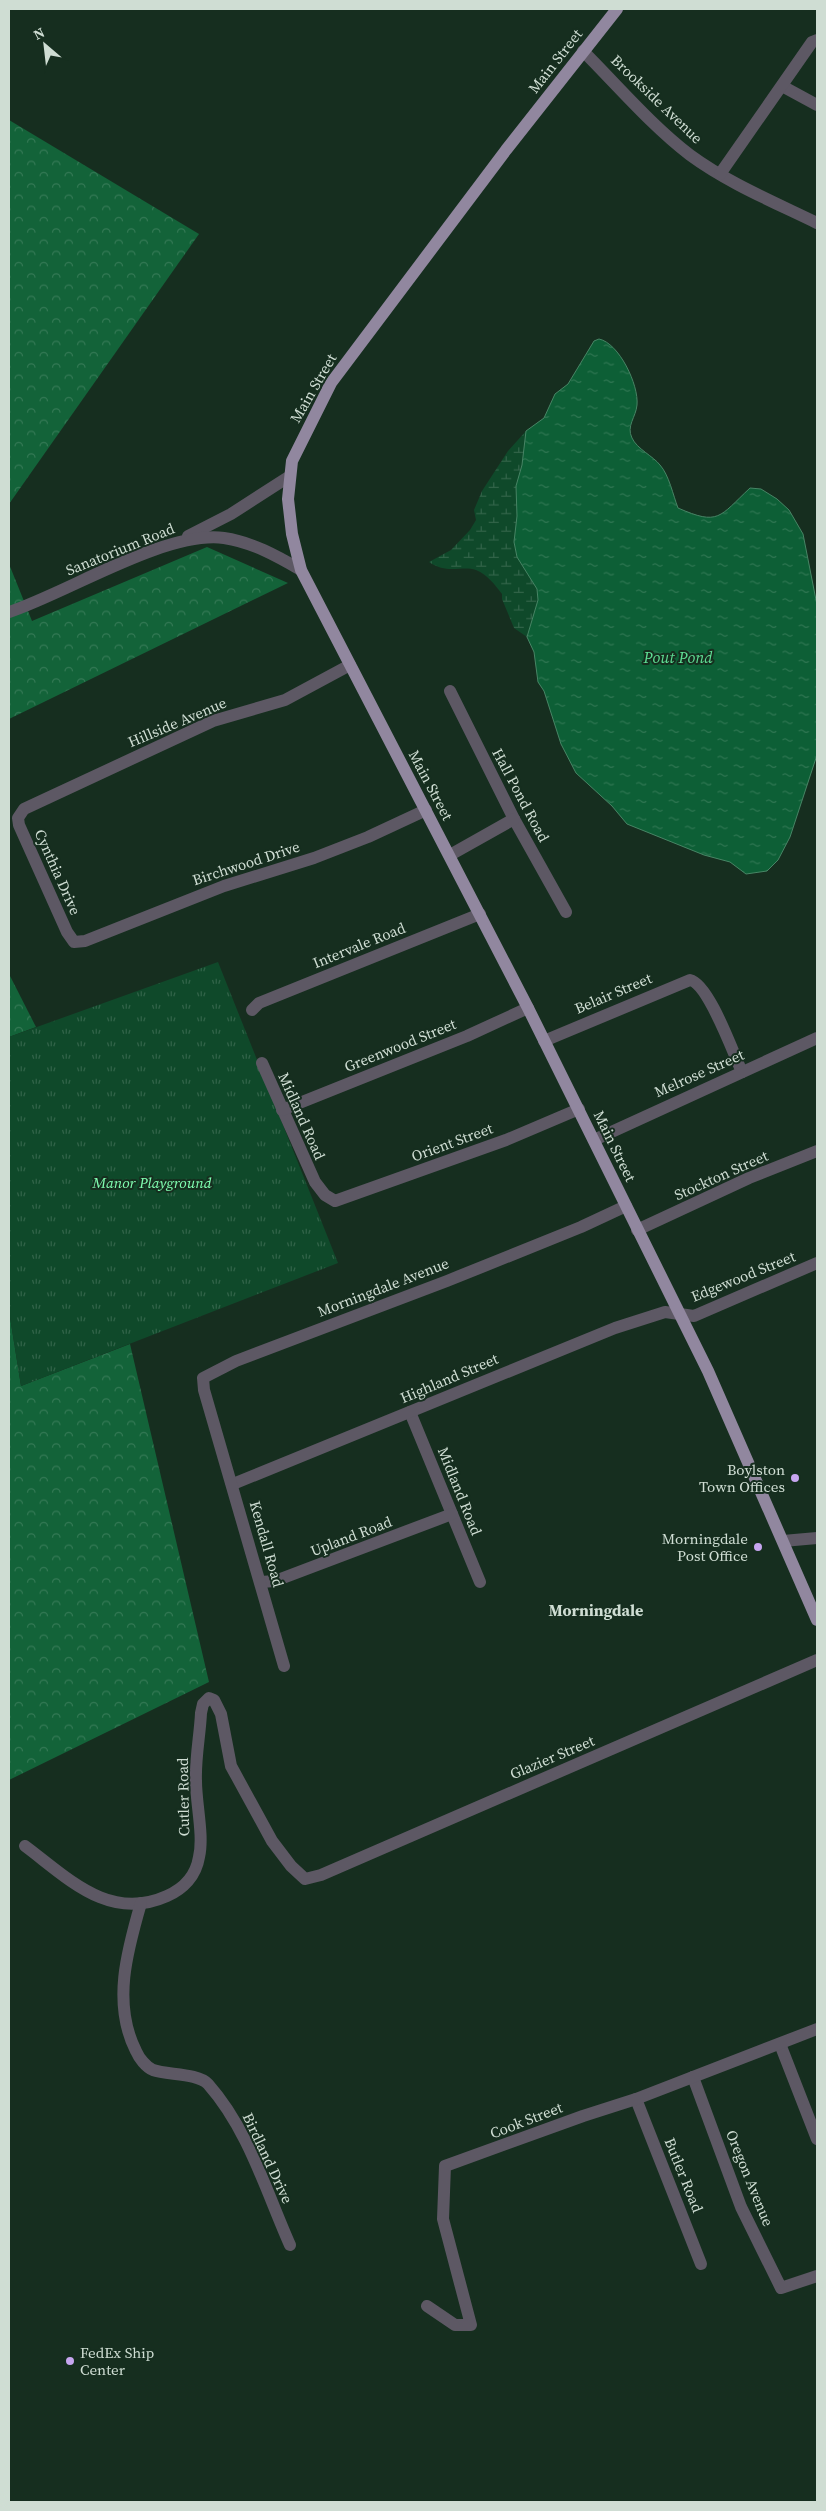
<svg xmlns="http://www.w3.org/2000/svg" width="826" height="2511" font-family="'Source Serif 4',serif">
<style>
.forest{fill:url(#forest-crowns)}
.wetland{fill:url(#wetland-marsh)}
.park{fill:url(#park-tufts)}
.water{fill:url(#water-ripples);stroke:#478565}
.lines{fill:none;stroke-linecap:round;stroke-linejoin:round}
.minor{stroke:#5d5864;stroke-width:12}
.major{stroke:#91879f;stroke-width:12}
.poi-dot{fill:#c7a6f0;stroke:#162e1f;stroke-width:2}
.labels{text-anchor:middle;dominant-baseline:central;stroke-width:4;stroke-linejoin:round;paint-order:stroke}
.street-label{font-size:15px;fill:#cfddd3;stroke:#162e1f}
.park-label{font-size:15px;font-style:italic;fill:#80feb1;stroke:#162e1f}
.poi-label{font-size:15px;fill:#cfddd3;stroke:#162e1f;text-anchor:end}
.water-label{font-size:16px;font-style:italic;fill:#5fde94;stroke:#162e1f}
.neighbourhood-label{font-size:16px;font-weight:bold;fill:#cfddd3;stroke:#162e1f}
</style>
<defs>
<pattern id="forest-crowns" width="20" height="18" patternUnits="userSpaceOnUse" patternTransform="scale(1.25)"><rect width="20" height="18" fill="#136339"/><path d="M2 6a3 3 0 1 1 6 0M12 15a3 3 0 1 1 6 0" fill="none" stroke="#347955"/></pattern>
<pattern id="wetland-marsh" width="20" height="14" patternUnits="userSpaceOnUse" patternTransform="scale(1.25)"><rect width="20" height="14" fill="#0f492a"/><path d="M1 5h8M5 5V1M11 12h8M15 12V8" fill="none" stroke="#316348"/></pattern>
<pattern id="park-tufts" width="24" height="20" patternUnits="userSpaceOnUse" patternTransform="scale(1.25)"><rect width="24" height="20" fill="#0f492a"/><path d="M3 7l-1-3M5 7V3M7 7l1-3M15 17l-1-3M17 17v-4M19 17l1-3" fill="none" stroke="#316348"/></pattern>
<pattern id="water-ripples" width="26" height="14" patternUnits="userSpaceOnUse" patternTransform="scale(1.25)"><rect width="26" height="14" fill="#0d5f36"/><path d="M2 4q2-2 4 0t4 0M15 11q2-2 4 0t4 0" fill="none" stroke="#2f7652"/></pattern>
</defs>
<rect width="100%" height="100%" fill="#162e1f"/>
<!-- forest -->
<g class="forest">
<path d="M9,120l190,114 -190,270z"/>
<path d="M207,547l81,36 -279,136v-155l23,57z"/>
<path d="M9,974l27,53 -27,10z"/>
<path d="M9,1311l12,75 109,-42 79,338 -200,98z"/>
</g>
<!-- wetland -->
<path class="wetland" d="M526,431l-4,34 -6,21 1,30 -3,26 3,15 20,32 1,11 -11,37 -13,-9 -12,-29v-5c-8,-10 -14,-19 -26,-24 -15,-5 -28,5 -47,-8l22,-12 19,-20 6,-10 -2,-10 8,-19 26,-40z"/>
<!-- park -->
<path class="park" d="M218,962l120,301 -317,123 -12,-75v-274z"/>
<!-- water -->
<path class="water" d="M599,339c20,4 40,46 38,66 -1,12 -11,21 -5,33 5,11 21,18 28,27 9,10 13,30 18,43 41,18 41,9 72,-20l11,1 16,10 12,11 14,24 14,71v150l-27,82 -12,23 -11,11 -21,3 -16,-12 -26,-7 -77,-31 -15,-18 -36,-33 -15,-29 -17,-53 -6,-9 -4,-30 -7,-15 11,-37 -1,-11 -20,-32 -3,-15 3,-26 -1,-30 6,-21 4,-34 18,-13 11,-24 13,-10 26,-43z"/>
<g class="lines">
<!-- minor -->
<g class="minor">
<path d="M583,51c35,35 68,74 107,104 38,28 84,47 127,68"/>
<path d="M782,86l35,19"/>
<path d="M720,174l92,-132 5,-2"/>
<path d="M188,536l43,-22 59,-38"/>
<path d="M9,612c58,-19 157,-82 215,-74 28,4 53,18 77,32"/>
<path d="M350,665l-65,35 -72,21 -189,88 -6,9 1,7 48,107 7,10 11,-1 139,-55 90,-28 54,-21 58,-27"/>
<path d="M450,691l64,128 52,93"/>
<path d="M450,855l64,-36"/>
<path d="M252,1010l7,-7 221,-89"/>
<path d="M544,1041l146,-61c19,4 43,73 52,92"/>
<path d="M262,1063l53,119 10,13 10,6 171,-61 73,-31"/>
<path d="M282,1110l185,-74 61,-28"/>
<path d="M594,1140l223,-102"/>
<path d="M637,1230l112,-52 68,-27"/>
<path d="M410,1412l70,170"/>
<path d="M233,1484l382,-156 50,-16 29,4 123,-53"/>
<path d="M783,1541l34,-3"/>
<path d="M261,1582l14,-1 177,-67"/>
<path d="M284,1666l-80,-276 -1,-12 33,-17 211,-80 134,-54 45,-21"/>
<path d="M25,1846c43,32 84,76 142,50 16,-7 29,-20 32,-39 5,-21 -3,-53 -3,-76 -1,-22 4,-46 5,-68l2,-9 6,-6 5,2 7,14 10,52 41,75 19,25 14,13 16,-4 496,-215"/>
<path d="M141,1903c-14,48 -29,101 -5,148 3,7 10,16 17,19 14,5 45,3 55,14 40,45 58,107 82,161"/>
<path d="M780,2044l37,95"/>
<path d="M693,2077l48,130 40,81 36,-12"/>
<path d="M636,2099l65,165"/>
<path d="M427,2306l28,19h16l-28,-106 2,-53 138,-50 53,-17 181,-70"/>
</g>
<!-- major -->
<path class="major" d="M617,9l-111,141 -175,233 -39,78 -4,38 4,35 9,36 227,438 180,363 109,249"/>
</g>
<!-- markers -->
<g class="poi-dot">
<circle cx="795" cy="1478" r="5"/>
<circle cx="758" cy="1547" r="5"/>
<circle cx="70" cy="2361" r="5"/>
</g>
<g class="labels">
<!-- street labels -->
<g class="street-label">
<text transform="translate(555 61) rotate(-52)">Main Street</text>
<text transform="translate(657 99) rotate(44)">Brookside Avenue</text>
<text transform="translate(313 388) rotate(-60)">Main Street</text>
<text transform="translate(120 549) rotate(-22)">Sanatorium Road</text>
<text transform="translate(177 722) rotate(-23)">Hillside Avenue</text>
<text transform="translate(431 785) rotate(62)">Main Street</text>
<text transform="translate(521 795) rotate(62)">Hall Pond Road</text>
<text transform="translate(246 863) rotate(-18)">Birchwood Drive</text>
<text transform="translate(58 872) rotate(66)">Cynthia Drive</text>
<text transform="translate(359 945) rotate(-22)">Intervale Road</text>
<text transform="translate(613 993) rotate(-23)">Belair Street</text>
<text transform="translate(400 1045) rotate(-22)">Greenwood Street</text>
<text transform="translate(699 1073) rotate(-24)">Melrose Street</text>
<text transform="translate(302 1116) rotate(66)">Midland Road</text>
<text transform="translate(452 1142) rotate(-20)">Orient Street</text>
<text transform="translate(615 1146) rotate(64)">Main Street</text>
<text transform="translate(721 1175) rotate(-24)">Stockton Street</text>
<text transform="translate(743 1276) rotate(-22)">Edgewood Street</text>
<text transform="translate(383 1287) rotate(-21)">Morningdale Avenue</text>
<text transform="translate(449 1378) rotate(-23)">Highland Street</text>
<text transform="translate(460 1491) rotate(68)">Midland Road</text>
<text transform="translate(351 1536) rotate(-21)">Upland Road</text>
<text transform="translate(267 1544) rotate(74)">Kendall Road</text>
<text transform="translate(552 1757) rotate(-23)">Glazier Street</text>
<text transform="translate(183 1797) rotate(-91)">Cutler Road</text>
<text transform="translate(526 2120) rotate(-21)">Cook Street</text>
<text transform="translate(268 2158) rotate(65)">Birdland Drive</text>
<text transform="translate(684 2175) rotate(68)">Butler Road</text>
<text transform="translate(750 2178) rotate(68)">Oregon Avenue</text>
</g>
<!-- park labels -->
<g class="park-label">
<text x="152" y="1182">Manor Playground</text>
</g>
<!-- poi labels -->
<g class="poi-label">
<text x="785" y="1469">Boylston<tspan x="785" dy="17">Town Offices</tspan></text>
<text x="748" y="1538">Morningdale<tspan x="748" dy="17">Post Office</tspan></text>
<text x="80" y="2352" text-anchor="start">FedEx Ship<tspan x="80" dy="17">Center</tspan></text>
</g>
<!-- water labels -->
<g class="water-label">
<text x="678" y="657">Pout Pond</text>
</g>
<!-- neighbourhood labels -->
<g class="neighbourhood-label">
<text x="596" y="1610">Morningdale</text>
</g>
</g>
<!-- border -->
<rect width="826" height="2511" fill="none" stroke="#cfddd3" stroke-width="20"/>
<!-- north arrow -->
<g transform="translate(45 45) rotate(332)" stroke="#162e1f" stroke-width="4" paint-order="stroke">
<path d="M0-4L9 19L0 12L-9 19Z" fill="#cfddd3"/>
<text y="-8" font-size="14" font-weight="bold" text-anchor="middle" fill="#cfddd3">N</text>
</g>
</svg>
